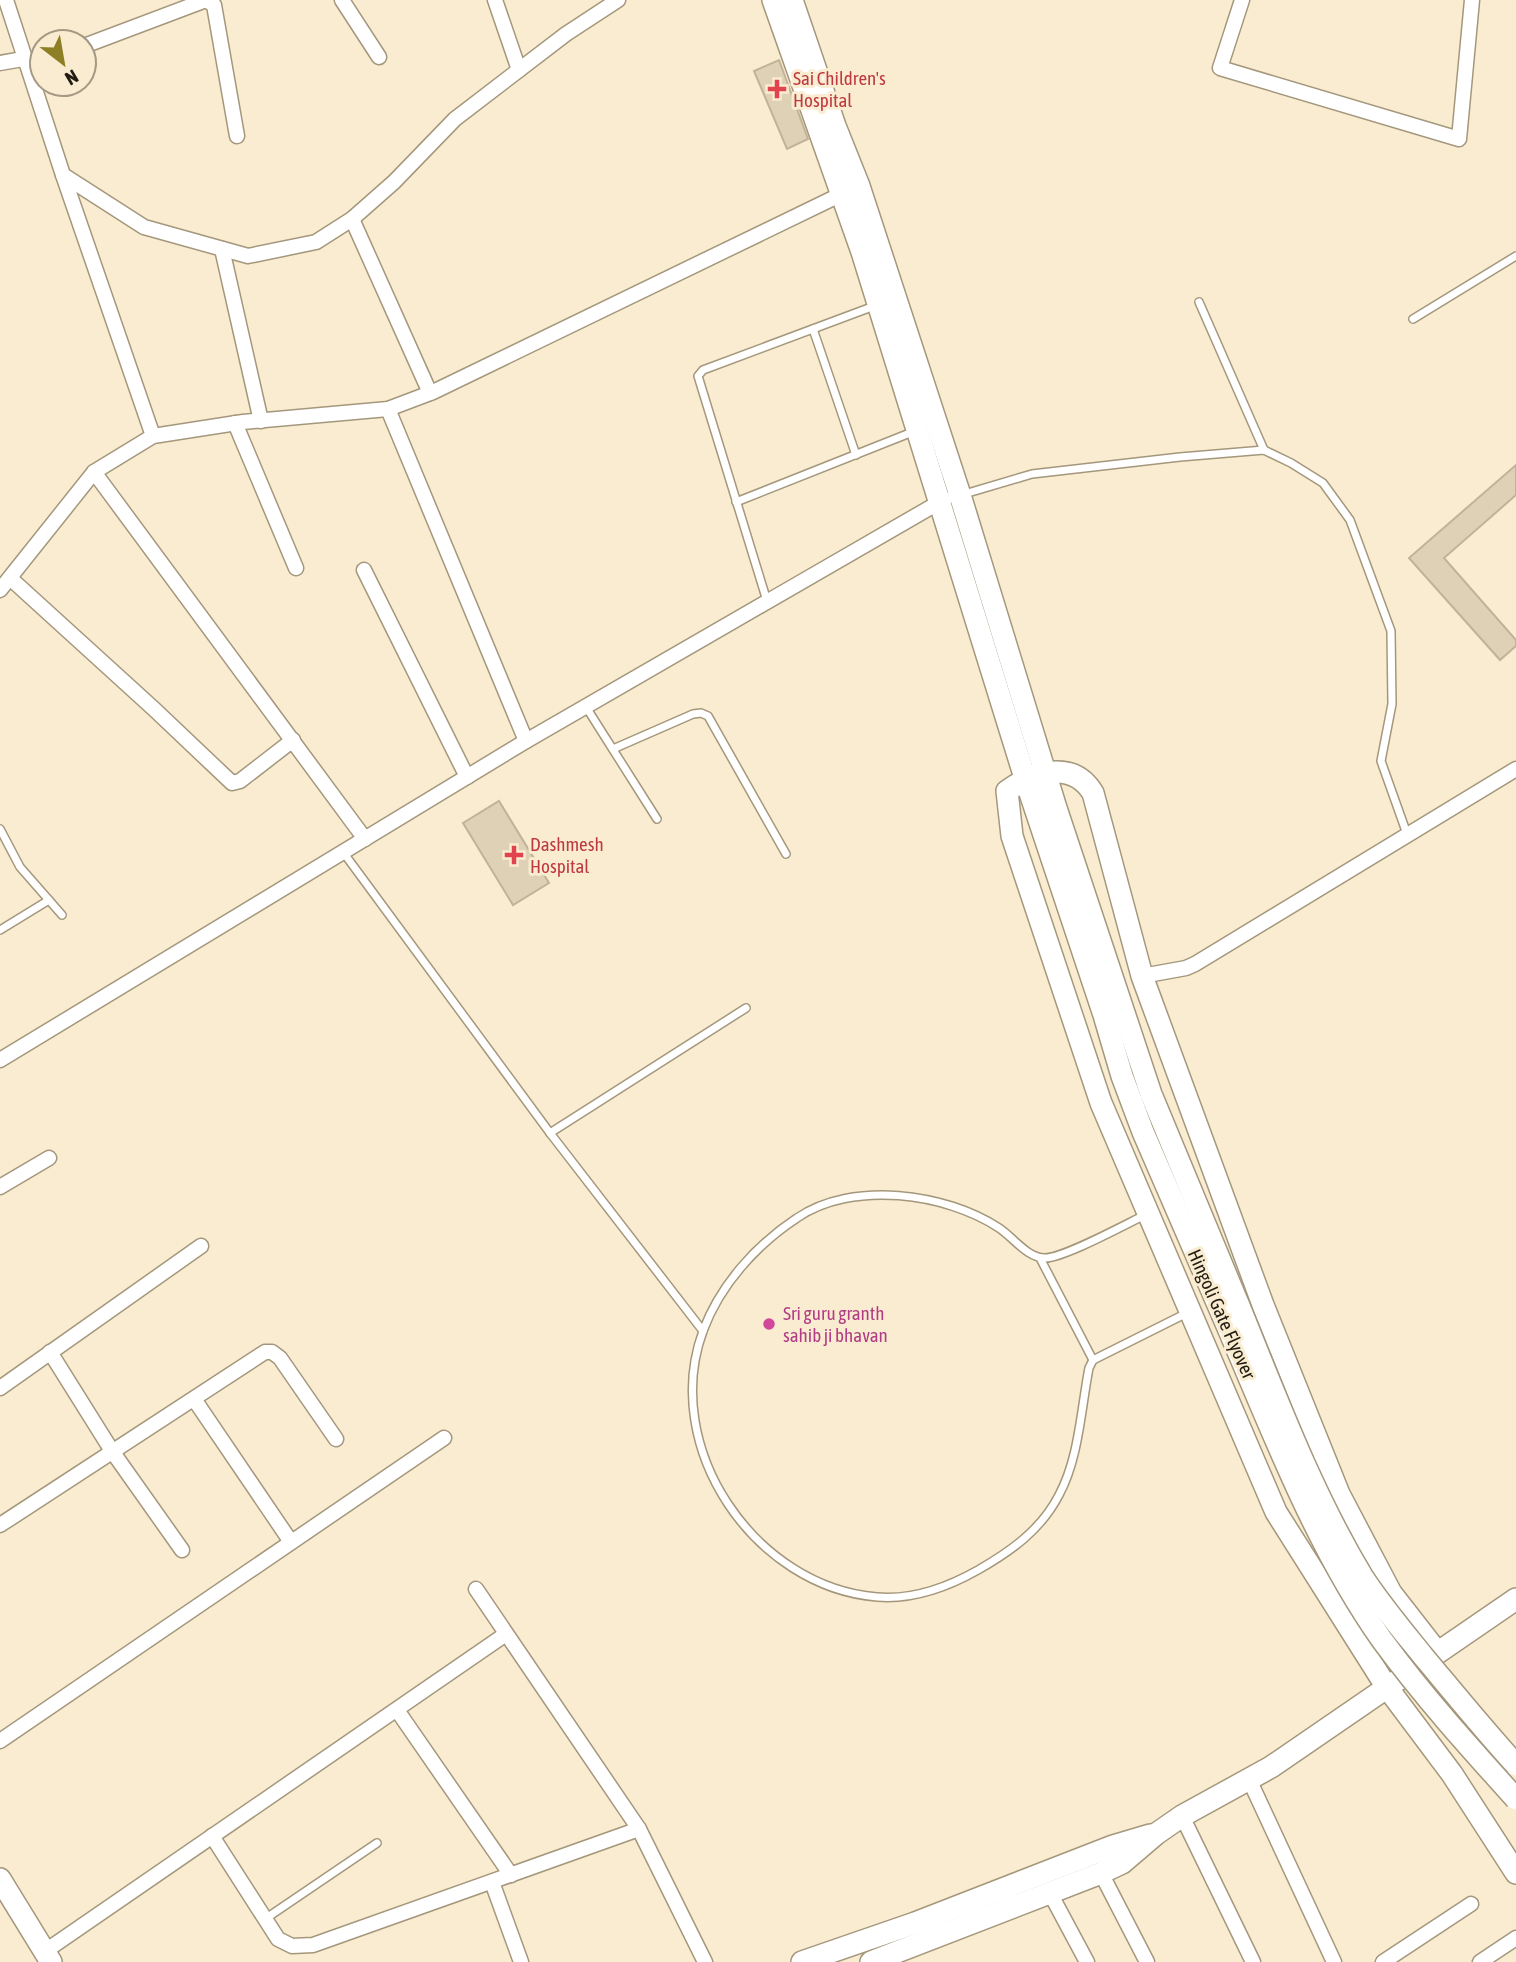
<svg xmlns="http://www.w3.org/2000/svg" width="1516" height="1962" font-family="'Asap Condensed',sans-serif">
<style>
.building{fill:#ded1b5;stroke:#c0b397;stroke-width:2}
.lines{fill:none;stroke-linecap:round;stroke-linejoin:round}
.lane-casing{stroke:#a4977c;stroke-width:10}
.street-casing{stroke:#a4977c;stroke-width:17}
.secondary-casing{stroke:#a4977c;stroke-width:24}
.lane{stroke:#fff;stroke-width:7}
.street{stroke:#fff;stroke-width:14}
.secondary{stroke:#fff;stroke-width:21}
.secondary-bridge-casing{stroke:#a4977c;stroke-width:24;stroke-linecap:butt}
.secondary-bridge{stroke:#fff;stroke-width:21}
.health-dot{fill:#e0444e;stroke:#faecd0;stroke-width:2.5}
.hotel-dot{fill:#d1479c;stroke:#faecd0;stroke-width:2.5}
.labels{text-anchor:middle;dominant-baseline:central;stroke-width:6;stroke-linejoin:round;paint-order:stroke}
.health-label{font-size:19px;fill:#be3a42;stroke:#faecd0;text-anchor:start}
.hotel-label{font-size:19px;fill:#b23c85;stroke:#faecd0;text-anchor:start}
.street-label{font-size:19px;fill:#221d13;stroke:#faecd0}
</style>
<rect width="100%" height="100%" fill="#faecd0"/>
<!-- building -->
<g class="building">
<path d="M779,60l29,79 -21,10 -33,-78z"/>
<path d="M1516,465v30l-72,63 72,82v6l-16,14 -91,-102z"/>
<path d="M499,801l50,82 -36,22 -50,-82z"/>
</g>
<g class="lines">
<defs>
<g id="lane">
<path d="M1199,302l65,148"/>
<path d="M1413,319l103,-63"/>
<path d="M813,329l43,126"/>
<path d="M961,495l71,-21 148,-17 84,-7 27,13 32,20 27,37 41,111 1,73 -11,57 26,73"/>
<path d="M736,502l179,-71"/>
<path d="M767,601l-69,-225 5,-6 174,-65"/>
<path d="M586,707l71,112"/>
<path d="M613,749l80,-35 8,-1 7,3 78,138"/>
<path d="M0,829l20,38 42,48"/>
<path d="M343,852l207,281 153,198"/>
<path d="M0,930l49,-30"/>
<path d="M550,1133l196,-125"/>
<path d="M1147,1214c-21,10 -83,44 -102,44 -18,0 -32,-21 -46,-30 -53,-35 -147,-48 -202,-10 -41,27 -77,67 -94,113 -43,117 52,256 174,266 35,3 71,-10 101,-27 33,-19 63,-40 81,-75 20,-37 22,-86 30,-127l4,-8 94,-47"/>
<path d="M1040,1258l53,102"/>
<path d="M265,1919l112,-76"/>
</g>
<g id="street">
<path d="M6,0l57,175 90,261"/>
<path d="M342,0l37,57"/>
<path d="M495,0l24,70"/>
<path d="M1242,0l-22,68 239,71 13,-139"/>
<path d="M84,46l122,-46 8,5 23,131"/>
<path d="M0,63l23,-4"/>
<path d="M63,175l81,52 104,29 68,-14 36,-23 42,-37 61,-63 111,-85 52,-34"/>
<path d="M352,219l78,174"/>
<path d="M222,249l39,172"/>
<path d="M388,409l138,332"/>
<path d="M235,423l61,145"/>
<path d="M94,472l271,367"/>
<path d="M364,570l103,207"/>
<path d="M10,578l144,131 78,74 8,-2 53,-41"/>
<path d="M0,590l94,-118 59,-36 90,-14 145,-13 45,-17 415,-201"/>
<path d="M1142,976l44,-8 9,-4 321,-195"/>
<path d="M0,1060l526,-319 419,-242"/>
<path d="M0,1187l49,-29"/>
<path d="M50,1352l62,99 70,99"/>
<path d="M0,1388l201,-142"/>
<path d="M194,1399l97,143"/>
<path d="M0,1525l265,-173h7l8,6 56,81"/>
<path d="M476,1589l163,240 66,133"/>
<path d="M397,1710l114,165"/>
<path d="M0,1741l444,-303"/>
<path d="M1248,1777l86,185"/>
<path d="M1182,1816l71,146"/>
<path d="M212,1836l66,103 14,7 21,-1 326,-116"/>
<path d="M1101,1873l46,89"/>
<path d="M492,1882l29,80"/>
<path d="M1050,1893l37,69"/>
<path d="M44,1952l462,-318"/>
<path d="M1383,1962l88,-58"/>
<path d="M1480,1962l36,-24"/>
</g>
<g id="secondary">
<path d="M773,0l89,252 163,526 79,237 18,61 21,56 79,182"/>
<path d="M792,0l43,126 24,60 101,309 96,313 95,286 88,212"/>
<path d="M1437,1652l-46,-59 -52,-99 -76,-189 -121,-329 -49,-183c-21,-34 -59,-21 -86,-2l5,45 89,267 175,409 110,174 66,88 64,99"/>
<path d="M0,1879l51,83"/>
<path d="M802,1962l113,-39 198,-77 37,-11"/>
<path d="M871,1962l230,-89 21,-10 34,-29 26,-18 89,-49 245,-168"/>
</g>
</defs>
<!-- lane casing -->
<use href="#lane" class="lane-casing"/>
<!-- street casing -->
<use href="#street" class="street-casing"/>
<!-- secondary casing -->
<use href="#secondary" class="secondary-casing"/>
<!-- lane -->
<use href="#lane" class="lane"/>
<!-- street -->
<use href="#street" class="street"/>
<!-- secondary -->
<use href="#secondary" class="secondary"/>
<defs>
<g id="secondary-bridge">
<path d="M1239,1306c37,91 72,185 123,270 18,28 40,54 61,80 31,37 61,74 93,109"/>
<path d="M1222,1314c47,108 92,230 160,326 41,56 88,108 134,159"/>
</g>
</defs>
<!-- secondary-bridge casing -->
<use href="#secondary-bridge" class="secondary-bridge-casing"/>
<!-- secondary-bridge -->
<use href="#secondary-bridge" class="secondary-bridge"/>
</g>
<!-- markers -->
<g class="health-dot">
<path d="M773.5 78.5h7v7h7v7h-7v7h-7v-7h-7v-7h7z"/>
<path d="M510.5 844.5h7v7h7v7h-7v7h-7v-7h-7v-7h7z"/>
</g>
<circle class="hotel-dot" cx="769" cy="1324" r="7"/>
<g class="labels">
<!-- health labels -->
<g class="health-label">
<text x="793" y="78">Sai Children's<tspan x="793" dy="22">Hospital</tspan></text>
<text x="530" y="844">Dashmesh<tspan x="530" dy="22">Hospital</tspan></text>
</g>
<!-- hotel labels -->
<g class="hotel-label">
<text x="783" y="1313">Sri guru granth<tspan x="783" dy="22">sahib ji bhavan</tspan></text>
</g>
<!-- street labels -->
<g class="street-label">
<text transform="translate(1222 1314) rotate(66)">Hingoli Gate Flyover</text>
</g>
</g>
<!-- north arrow -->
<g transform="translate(63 63) rotate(149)"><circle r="33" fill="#faecd0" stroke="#a49984" stroke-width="2"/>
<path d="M0-5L12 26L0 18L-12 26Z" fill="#8d7f25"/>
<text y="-10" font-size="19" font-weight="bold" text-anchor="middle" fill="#221d13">N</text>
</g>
</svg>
